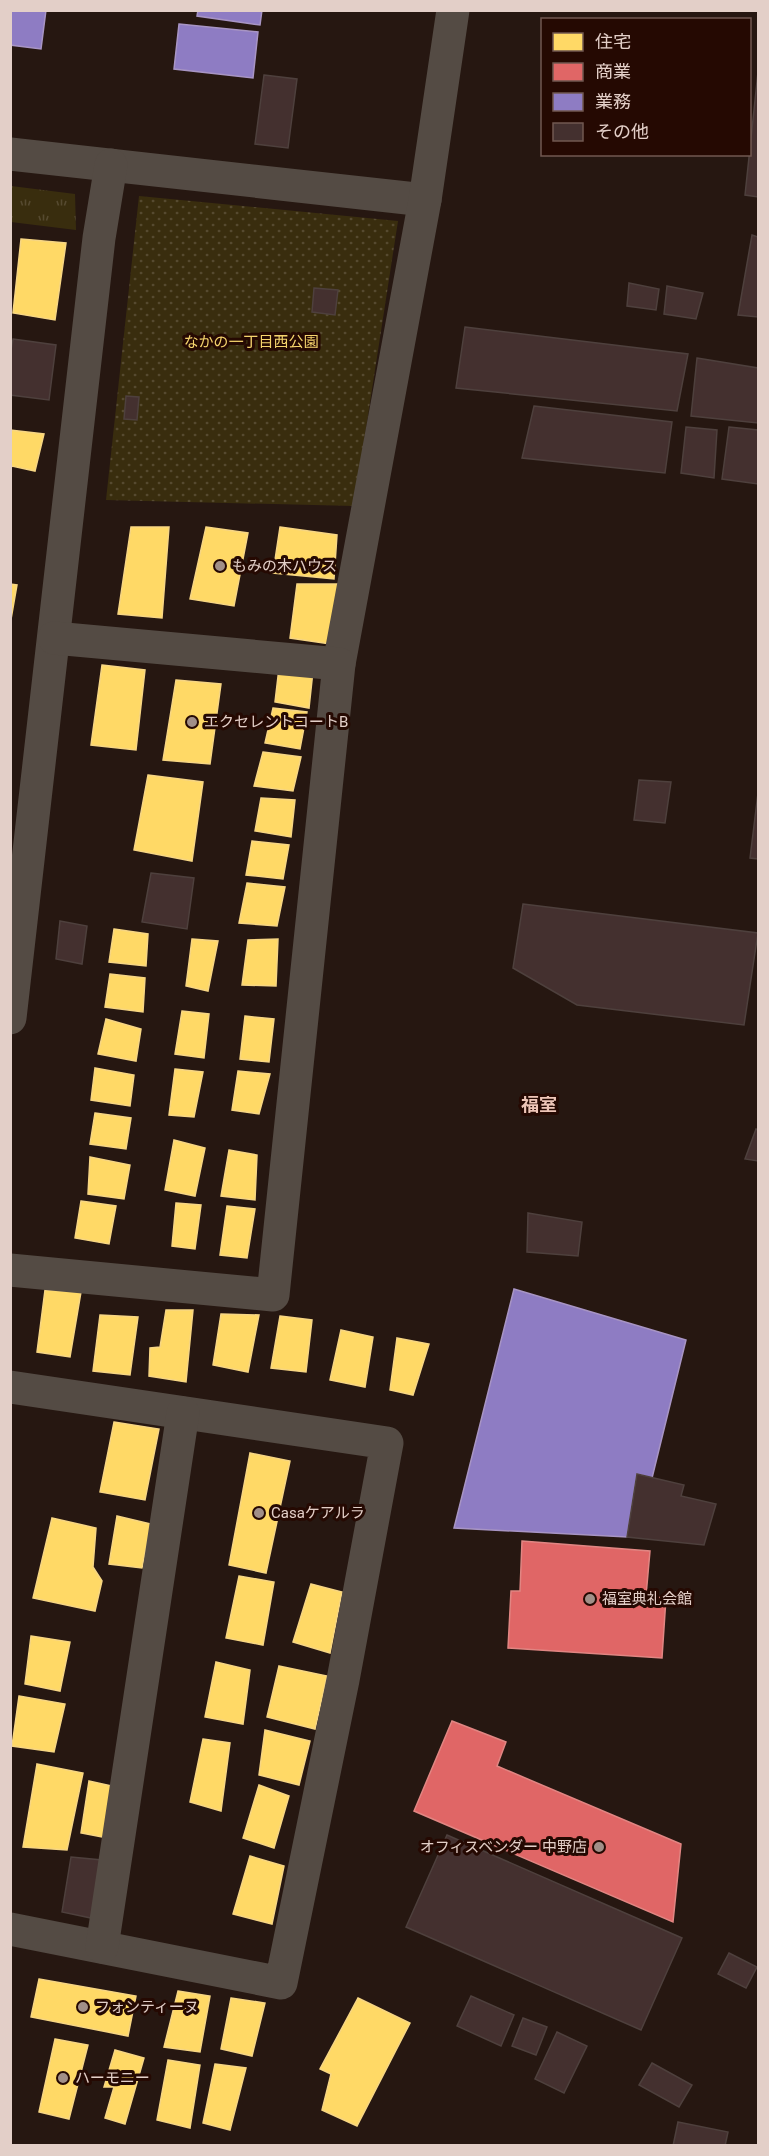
<svg xmlns="http://www.w3.org/2000/svg" width="769" height="2156" font-family="Roboto,'Noto Sans JP',sans-serif">
<style>
.grass{fill:url(#grass-tufts)}
.park{fill:url(#park-dots)}
.homes{fill:#ffd966;stroke:#f7d683;stroke-width:1.5}
.shops{fill:#e06666;stroke:#e18683;stroke-width:1.5}
.offices{fill:#8e7cc3;stroke:#a895c4;stroke-width:1.5}
.building{fill:#44302f;stroke:#4e403d;stroke-width:1.5}
.lines{fill:none;stroke-linecap:round;stroke-linejoin:round}
.minor{stroke:#544b44;stroke-width:33}
.poi-dot{fill:#a18f88;stroke:#250902;stroke-width:2}
.labels{text-anchor:middle;dominant-baseline:central;stroke-width:6;stroke-linejoin:round;paint-order:stroke}
.park-label{font-size:15px;fill:#f5d46d;stroke:#250902}
.poi-label{font-size:15px;fill:#e3cfc8;stroke:#250902;text-anchor:start}
.quarter-label{font-size:18px;font-weight:bold;fill:#edc5b7;stroke:#250902}
</style>
<defs>
<pattern id="grass-tufts" width="24" height="20" patternUnits="userSpaceOnUse" patternTransform="scale(1.5)"><rect width="24" height="20" fill="#392d0e"/><path d="M3 7l-1-3M5 7V3M7 7l1-3M15 17l-1-3M17 17v-4M19 17l1-3" fill="none" stroke="#564a30"/></pattern>
<pattern id="park-dots" width="8" height="8" patternUnits="userSpaceOnUse" patternTransform="scale(1.5)"><rect width="8" height="8" fill="#392d0e"/><path d="M2 2h.1M6 6h.1" fill="none" stroke="#564a30" stroke-width="1.8" stroke-linecap="round"/></pattern>
</defs>
<rect width="100%" height="100%" fill="#261711"/>
<!-- grass -->
<path class="grass" d="M11,186l64,8 1,36 -65,-8z"/>
<!-- park -->
<path class="park" d="M139,196l259,25 -44,285 -248,-6z"/>
<!-- homes -->
<g class="homes">
<path d="M21,239l45,4 -11,77 -42,-7z"/>
<path d="M10,430l34,4 -9,37 -23,-5 -2,4z"/>
<path d="M131,527h38l-7,91 -44,-4z"/>
<path d="M206,527l42,6 -14,73 -44,-7z"/>
<path d="M280,527l57,8 -3,44 -61,-6z"/>
<path d="M10,584l7,1 -7,40z"/>
<path d="M297,584h44l-11,60 -40,-6z"/>
<path d="M102,665l43,5 -9,80 -45,-5z"/>
<path d="M279,668l34,3 -4,37 -34,-6z"/>
<path d="M176,680l45,4 -11,80 -47,-4z"/>
<path d="M273,708l34,4 -7,37 -35,-6z"/>
<path d="M263,752l38,5 -8,34 -39,-5z"/>
<path d="M148,775l55,7 -11,79 -58,-11z"/>
<path d="M261,798l34,2 -4,37 -36,-6z"/>
<path d="M252,841l37,4 -6,34 -37,-4z"/>
<path d="M247,883l38,4 -8,39 -38,-3z"/>
<path d="M114,929l34,5 -2,32 -37,-4z"/>
<path d="M192,939l26,2 -10,50 -22,-5z"/>
<path d="M278,939l-2,47 -34,-1 6,-45z"/>
<path d="M110,974l35,4 -2,34 -38,-5z"/>
<path d="M182,1011l27,3 -5,44 -29,-4z"/>
<path d="M245,1016l29,3 -5,43 -29,-3z"/>
<path d="M106,1019l35,10 -5,32 -38,-7z"/>
<path d="M95,1068l39,7 -4,31 -39,-6z"/>
<path d="M175,1069l28,3 -9,45 -25,-2z"/>
<path d="M238,1071l32,3 -11,40 -27,-4z"/>
<path d="M95,1113l36,5 -5,31 -36,-5z"/>
<path d="M174,1140l31,8 -10,48 -30,-6z"/>
<path d="M229,1150l28,5 -2,45 -34,-4z"/>
<path d="M90,1157l40,8 -6,34 -36,-5z"/>
<path d="M81,1201l35,5 -7,38 -34,-6z"/>
<path d="M176,1203l25,2 -6,44 -23,-3z"/>
<path d="M227,1206l28,3 -8,49 -27,-3z"/>
<path d="M45,1290l36,2 -11,65 -33,-5z"/>
<path d="M166,1310h27l-7,72 -37,-6 1,-28 10,-1z"/>
<path d="M221,1314l38,1 -11,57 -35,-7z"/>
<path d="M100,1315l38,2 -8,58 -37,-4z"/>
<path d="M280,1316l32,4 -6,52 -35,-4z"/>
<path d="M341,1330l32,7 -8,50 -35,-7z"/>
<path d="M397,1338l32,6 -16,51 -23,-5z"/>
<path d="M114,1422l45,7 -14,71 -45,-8z"/>
<path d="M250,1453l40,8 -24,112 -37,-8z"/>
<path d="M117,1516l34,8 -9,44 -33,-4z"/>
<path d="M52,1518l44,10 -3,39 9,14 -7,30 -62,-13z"/>
<path d="M239,1576l35,6 -11,63 -37,-7z"/>
<path d="M311,1584l31,8 -12,61 -37,-11z"/>
<path d="M31,1636l39,6 -10,49 -35,-7z"/>
<path d="M216,1662l34,8 -7,54 -38,-7z"/>
<path d="M279,1666l48,10 -12,53 -48,-12z"/>
<path d="M19,1696l46,8 -11,48 -42,-6z"/>
<path d="M265,1730l45,11 -11,44 -40,-10z"/>
<path d="M203,1739l27,4 -9,68 -31,-9z"/>
<path d="M37,1764l46,9 -16,77 -44,-3z"/>
<path d="M89,1781l23,5 -4,52 -27,-5z"/>
<path d="M259,1785l30,11 -15,52 -31,-10z"/>
<path d="M250,1856l34,10 -12,58 -39,-10z"/>
<path d="M39,1979l97,17 -8,40 -97,-19z"/>
<path d="M178,1991l32,5 -10,56 -36,-5z"/>
<path d="M231,1998l34,5 -13,53 -31,-7z"/>
<path d="M358,1998l52,25 -53,103 -35,-16 9,-36 -11,-5z"/>
<path d="M55,2039l33,6 -19,74 -30,-7z"/>
<path d="M115,2050l29,8 -19,66 -20,-6 9,-31h-10z"/>
<path d="M168,2060l32,5 -10,63 -33,-8z"/>
<path d="M215,2064l31,4 -16,62 -27,-7z"/>
</g>
<!-- shops -->
<g class="shops">
<path d="M522,1541l128,10 -4,45 20,2 -4,60 -154,-10 3,-57h9z"/>
<path d="M452,1721l54,21 -9,24 184,78 -8,78 -259,-111z"/>
</g>
<!-- offices -->
<g class="offices">
<path d="M10,10h36l-5,39 -31,-4z"/>
<path d="M198,10h64l-2,15 -63,-9z"/>
<path d="M179,24l79,8 -5,46 -79,-9z"/>
<path d="M514,1289l172,51 -34,138 -15,-4 -10,63 -173,-9z"/>
</g>
<!-- building -->
<g class="building">
<path d="M758,72v125l-13,-2z"/>
<path d="M264,75l33,4 -9,69 -33,-4z"/>
<path d="M752,235l6,2v80l-20,-2z"/>
<path d="M629,283l30,6 -3,21 -29,-4z"/>
<path d="M667,286l36,7 -7,26 -32,-5z"/>
<path d="M314,288l24,2 -3,25 -23,-3z"/>
<path d="M465,327l223,27 -11,57 -221,-23z"/>
<path d="M13,339l43,6 -7,55 -39,-5v-40z"/>
<path d="M697,358l61,10v55l-67,-7z"/>
<path d="M126,396l13,1 -2,23 -13,-1z"/>
<path d="M534,406l138,16 -7,51 -143,-15z"/>
<path d="M686,427l31,3 -3,48 -33,-5z"/>
<path d="M729,427l29,3v54l-36,-5z"/>
<path d="M639,780l32,2 -6,41 -31,-3z"/>
<path d="M758,793v66l-8,-1z"/>
<path d="M151,873l43,5 -7,51 -45,-7z"/>
<path d="M523,904l235,29 -14,92 -167,-20 -64,-37z"/>
<path d="M60,921l27,5 -5,38 -26,-5z"/>
<path d="M756,1129l2,1v31l-13,-2z"/>
<path d="M528,1213l54,9 -4,34 -51,-4z"/>
<path d="M637,1474l47,11 -3,11 35,8 -12,41 -77,-8z"/>
<path d="M447,1835l235,103 -41,92 -235,-103z"/>
<path d="M71,1857l31,3 -11,58 -29,-6z"/>
<path d="M729,1953l28,14 -11,21 -28,-14z"/>
<path d="M471,1996l43,19 -13,31 -44,-20z"/>
<path d="M523,2018l24,9 -11,28 -24,-9z"/>
<path d="M557,2032l30,14 -23,47 -29,-14z"/>
<path d="M652,2063l40,22 -13,22 -40,-22z"/>
<path d="M678,2122l50,10 -3,14h-52z"/>
</g>
<g class="lines">
<!-- minor -->
<g class="minor">
<path d="M10,154l415,46"/>
<path d="M339,664l86,-464 28,-190"/>
<path d="M10,1018l89,-780 12,-73"/>
<path d="M10,1270l263,25 66,-631 -285,-26"/>
<path d="M10,1387l377,56 -44,237 -62,303 -271,-54"/>
<path d="M102,1947l81,-534"/>
</g>
</g>
<!-- markers -->
<g class="poi-dot">
<circle cx="220" cy="566" r="6"/>
<circle cx="192" cy="722" r="6"/>
<circle cx="259" cy="1513" r="6"/>
<circle cx="590" cy="1599" r="6"/>
<circle cx="599" cy="1847" r="6"/>
<circle cx="83" cy="2007" r="6"/>
<circle cx="63" cy="2078" r="6"/>
</g>
<g class="labels">
<!-- park labels -->
<g class="park-label">
<text x="251" y="342">なかの一丁目西公園</text>
</g>
<!-- poi labels -->
<g class="poi-label">
<text x="232" y="566">もみの木ハウス</text>
<text x="204" y="722">エクセレントコートB</text>
<text x="271" y="1513">Casaケアルラ</text>
<text x="602" y="1599">福室典礼会館</text>
<text x="587" y="1847" text-anchor="end">オフィスベンダー 中野店</text>
<text x="95" y="2007">フォンティーヌ</text>
<text x="75" y="2078">ハーモニー</text>
</g>
<!-- quarter labels -->
<g class="quarter-label">
<text x="539" y="1104">福室</text>
</g>
</g>
<!-- border -->
<rect width="769" height="2156" fill="none" stroke="#e3cfc8" stroke-width="24"/>
<!-- legend -->
<rect x="541" y="18" width="210" height="138" fill="#250902" stroke="#715851" stroke-width="1.5"/>
<rect x="553" y="33" width="30" height="18" fill="#ffd966" stroke="#715851" stroke-width="1.5"/>
<text x="595" y="48" font-size="18" fill="#e3cfc8">住宅</text>
<rect x="553" y="63" width="30" height="18" fill="#e06666" stroke="#715851" stroke-width="1.5"/>
<text x="595" y="78" font-size="18" fill="#e3cfc8">商業</text>
<rect x="553" y="93" width="30" height="18" fill="#8e7cc3" stroke="#715851" stroke-width="1.5"/>
<text x="595" y="108" font-size="18" fill="#e3cfc8">業務</text>
<rect x="553" y="123" width="30" height="18" fill="#44302f" stroke="#715851" stroke-width="1.5"/>
<text x="595" y="138" font-size="18" fill="#e3cfc8">その他</text>
</svg>
